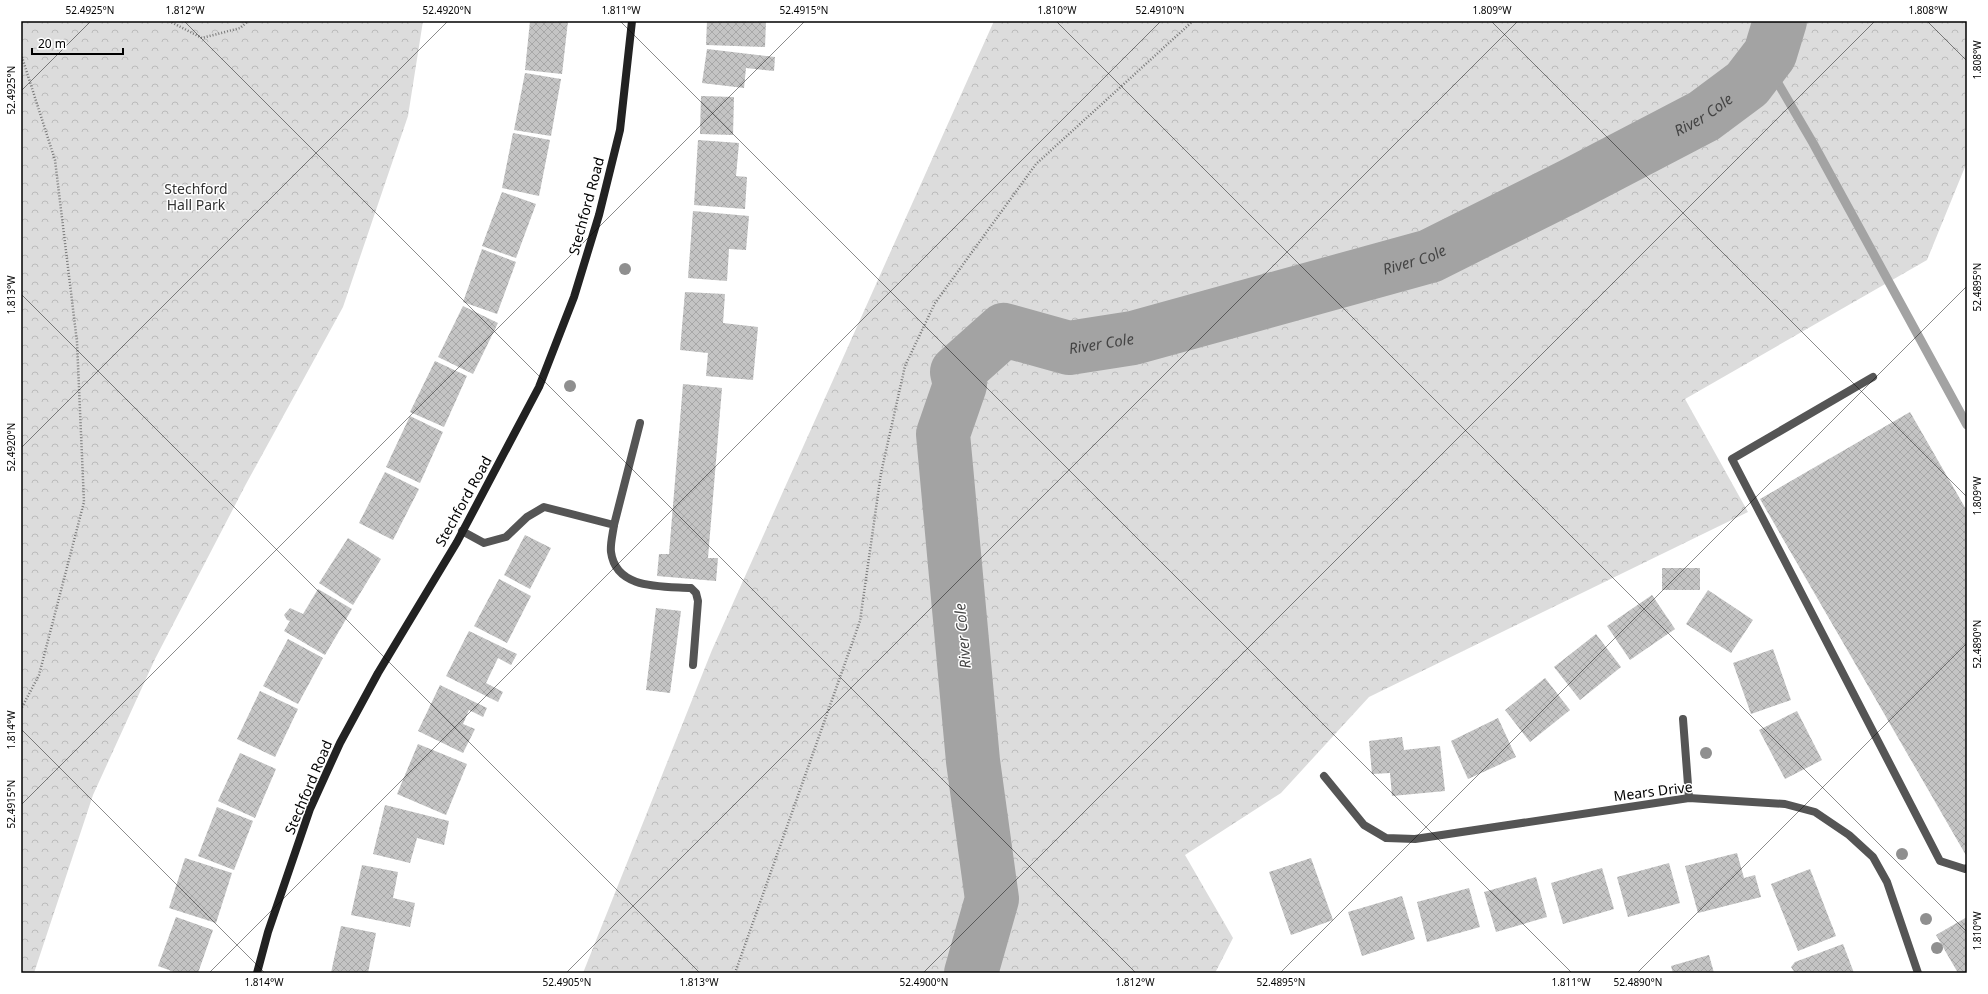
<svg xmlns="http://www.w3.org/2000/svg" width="1988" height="994" font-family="'Noto Sans',sans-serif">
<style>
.forest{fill:url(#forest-crowns)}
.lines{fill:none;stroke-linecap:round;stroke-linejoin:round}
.stream{stroke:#a3a3a3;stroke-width:9}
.river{stroke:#a3a3a3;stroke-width:54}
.building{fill:url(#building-cross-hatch)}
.path{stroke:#777;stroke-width:2.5;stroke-dasharray:1 2;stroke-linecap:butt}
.lane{stroke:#555;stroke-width:8}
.street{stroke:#555;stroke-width:8}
.secondary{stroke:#222;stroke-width:8}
.tree{fill:#8f8f8f}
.ticks{fill:none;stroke:#000;stroke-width:1;stroke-opacity:0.45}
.labels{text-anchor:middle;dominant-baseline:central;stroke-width:3;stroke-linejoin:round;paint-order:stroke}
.park-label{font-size:14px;fill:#333;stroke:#fff}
.street-label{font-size:14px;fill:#000;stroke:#fff}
.water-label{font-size:15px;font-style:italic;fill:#444;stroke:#fff}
.neatline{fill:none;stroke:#000;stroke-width:1.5}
.ticks-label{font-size:10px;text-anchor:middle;fill:#000}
</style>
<defs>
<pattern id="forest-crowns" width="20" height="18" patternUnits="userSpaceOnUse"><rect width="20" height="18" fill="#dcdcdc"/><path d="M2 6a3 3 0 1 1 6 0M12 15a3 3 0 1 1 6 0" fill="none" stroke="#bbb"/></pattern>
<pattern id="building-cross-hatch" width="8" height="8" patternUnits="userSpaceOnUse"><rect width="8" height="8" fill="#c4c4c4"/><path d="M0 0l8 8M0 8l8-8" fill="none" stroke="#a7a7a7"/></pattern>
</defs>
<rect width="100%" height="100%" fill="#fff"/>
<!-- forest -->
<g class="forest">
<path d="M21,21h402l-15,95 -65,191 -97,177 -91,175 -62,136 -59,178h-13z"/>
<path d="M994,21h973v141l-40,98 -242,139 63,113 -379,185 -88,96 -96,62 48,83 -18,35h-632l129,-323z"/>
</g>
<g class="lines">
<!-- stream -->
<path class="stream" d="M1765,61l48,82 154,282"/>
<!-- river -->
<path class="river" id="s1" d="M971,973l21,-74 -19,-138 -30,-327 17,-49 -3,-13 47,-42 65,18 64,-10 297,-82 142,-71 132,-69 43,-32 23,-30 10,-33"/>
</g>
<!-- building -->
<g class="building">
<path d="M530,21h38l-6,53 -37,-4z"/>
<path d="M707,21h59l-1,26 -59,-2z"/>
<path d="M707,49l68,8 -1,14 -28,-3 -2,20 -42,-5z"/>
<path d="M525,73l36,6 -10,57 -37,-6z"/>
<path d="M701,96l33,1 -1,38 -33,-1z"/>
<path d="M513,133l37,7 -11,56 -37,-8z"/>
<path d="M698,140l41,3 -3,33 11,1 -2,32 -51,-4z"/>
<path d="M502,192l34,12 -20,54 -34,-12z"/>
<path d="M693,211l56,5 -3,34 -17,-1 -2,32 -39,-3z"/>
<path d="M482,249l34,13 -19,52 -34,-12z"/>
<path d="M685,292l40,2 -2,29 35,4 -5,53 -47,-4 2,-23 -28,-3z"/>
<path d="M463,306l35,17 -25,51 -35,-17z"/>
<path d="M435,361l32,15 -23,51 -34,-15z"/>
<path d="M683,384l39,4 -14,170h10l-2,23 -59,-5 2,-22h10z"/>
<path d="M1910,412l57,99v346l-207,-358z"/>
<path d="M410,416l33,16 -23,51 -34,-16z"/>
<path d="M385,472l34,17 -26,51 -34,-17z"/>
<path d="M525,535l26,13 -21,41 -26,-14z"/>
<path d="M348,538l33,21 -28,46 -34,-22z"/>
<rect x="1662" y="568" width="38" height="22"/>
<path d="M499,579l32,17 -24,47 -33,-17z"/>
<path d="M318,589l34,20 -27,46 -41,-24 6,-10 -3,-1 -3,-5 6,-7 13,6z"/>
<path d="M1708,590l45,30 -22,33 -45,-29z"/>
<path d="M1652,595l23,34 -45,31 -23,-34z"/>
<path d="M656,608l25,3 -11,82 -24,-3z"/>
<path d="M469,631l48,23 -6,11 -13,-7 -12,25 17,9 -5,10 -52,-26z"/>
<path d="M1596,634l25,33 -41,33 -26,-33z"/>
<path d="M288,639l35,19 -25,46 -35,-18z"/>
<path d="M1773,649l18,51 -40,14 -18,-51z"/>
<path d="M1545,678l25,32 -40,32 -25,-32z"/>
<path d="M440,685l47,23 -4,9 -14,-7 -6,14 12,5 -12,24 -45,-22z"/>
<path d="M260,691l38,18 -23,48 -38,-18z"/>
<path d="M1797,711l25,49 -37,19 -26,-49z"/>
<path d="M1498,718l18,39 -48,22 -17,-38z"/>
<path d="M1402,737l2,13 36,-4 5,45 -53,5 -2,-23 -18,1 -3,-33z"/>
<path d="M418,744l49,20 -21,51 -49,-21z"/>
<path d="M240,753l36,16 -21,49 -37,-17z"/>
<path d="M385,805l64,16 -5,24 -27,-7 -7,25 -37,-9z"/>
<path d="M217,807l36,14 -19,49 -36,-14z"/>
<path d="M1737,853l7,25 11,-3 6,22 -63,16 -13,-47z"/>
<path d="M185,858l47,15 -16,50 -47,-15z"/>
<path d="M1311,858l22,62 -42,15 -22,-63z"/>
<path d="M1669,863l11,40 -52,14 -11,-40z"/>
<path d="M362,865l36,7 -5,26 22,5 -5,24 -59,-12z"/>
<path d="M1602,868l12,41 -51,15 -12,-41z"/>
<path d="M1810,869l26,67 -38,15 -27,-67z"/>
<path d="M1536,877l11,40 -51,15 -12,-40z"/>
<path d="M1469,888l11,39 -53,15 -10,-40z"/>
<path d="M1402,896l13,43 -53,17 -14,-44z"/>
<path d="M176,917l37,13 -15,43h-21l-19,-7z"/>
<path d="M1967,917v56h-9l-22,-38z"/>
<path d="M341,926l35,7 -8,40h-37z"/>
<path d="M1843,944l11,29h-59l-4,-6 4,-5z"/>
<path d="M1709,955l5,18h-41l-2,-7z"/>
</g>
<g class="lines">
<!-- path -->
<g class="path">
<path d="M169,21l33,17 38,-10 8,-7"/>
<path d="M21,54l34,106 22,182 7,160 -45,173 -18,34"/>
<path d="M735,973l125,-352 21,-148 24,-107 30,-63 101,-139 157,-143"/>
</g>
<!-- lane -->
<g class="lane">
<path d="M1873,377l-141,82 208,402 25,8 2,-1"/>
<path d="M614,525l26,-102"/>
<path d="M462,531l22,12 22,-6 21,-20 17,-10 70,18c-1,8 -4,19 -3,27 5,38 51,34 80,36l5,5 2,8 -5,64"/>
</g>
<!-- street -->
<g class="street">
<path d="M1683,719l6,79"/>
<path d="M1324,776l40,49 22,13 29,1 274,-41 96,6 30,8 34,23 24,22 14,25 31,91"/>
</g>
<!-- secondary -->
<path class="secondary" d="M257,973l11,-41 42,-123 30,-66 38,-70 79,-131 82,-155 35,-90 25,-82 21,-85 12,-109"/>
</g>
<!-- trees -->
<g class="tree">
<circle cx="625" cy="269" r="6"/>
<circle cx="570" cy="386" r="6"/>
<circle cx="1706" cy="753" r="6"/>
<circle cx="1902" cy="854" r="6"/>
<circle cx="1926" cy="919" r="6"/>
<circle cx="1937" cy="948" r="6"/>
</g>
<!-- ticks -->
<path class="ticks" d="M184,21l952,952M620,21l952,952M1056,21l911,911M1491,21l476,476M1927,21l40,40M21,91l70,-70M21,294l679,679M21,448l427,-427M21,729l244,244M21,805l784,-784M209,973l952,-952M566,973l952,-952M923,973l952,-952M1280,973l687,-687M1637,973l330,-330"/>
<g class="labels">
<!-- park labels -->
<g class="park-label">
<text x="196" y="188">Stechford<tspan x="196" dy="16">Hall Park</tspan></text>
</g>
<!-- street labels -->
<g class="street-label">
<text transform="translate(586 206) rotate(-75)">Stechford Road</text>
<text transform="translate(463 501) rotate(-61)">Stechford Road</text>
<text transform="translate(308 787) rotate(-67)">Stechford Road</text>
<text transform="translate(1653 791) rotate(-7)">Mears Drive</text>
</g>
<!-- water labels -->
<g class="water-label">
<text stroke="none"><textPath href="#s1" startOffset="1421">River Cole</textPath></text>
<text stroke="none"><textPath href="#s1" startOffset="1097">River Cole</textPath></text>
<text stroke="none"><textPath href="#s1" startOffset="773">River Cole</textPath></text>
<text transform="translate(962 636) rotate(-95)">River Cole</text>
</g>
</g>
<!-- border -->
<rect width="1988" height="994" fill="none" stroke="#ffffff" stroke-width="44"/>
<!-- scale -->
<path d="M32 48v6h91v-6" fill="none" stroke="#000000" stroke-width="2"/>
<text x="38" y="48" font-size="12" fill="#000000" stroke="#ffffff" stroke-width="3" paint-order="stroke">20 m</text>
<rect x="22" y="22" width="1944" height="950" class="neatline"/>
<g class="ticks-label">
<text x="90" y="14">52.4925°N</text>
<text x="185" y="14">1.812°W</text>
<text x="447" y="14">52.4920°N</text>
<text x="621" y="14">1.811°W</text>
<text x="804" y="14">52.4915°N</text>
<text x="1057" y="14">1.810°W</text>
<text x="1160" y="14">52.4910°N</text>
<text x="1492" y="14">1.809°W</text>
<text x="1928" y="14">1.808°W</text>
<text transform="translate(1977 60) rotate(-90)" y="4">1.808°W</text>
<text transform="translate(11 90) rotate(-90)" y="4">52.4925°N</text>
<text transform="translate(1977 287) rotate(-90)" y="4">52.4895°N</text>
<text transform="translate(11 295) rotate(-90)" y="4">1.813°W</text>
<text transform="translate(11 447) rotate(-90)" y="4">52.4920°N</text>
<text transform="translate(1977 496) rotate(-90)" y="4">1.809°W</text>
<text transform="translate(1977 644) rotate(-90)" y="4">52.4890°N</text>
<text transform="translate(11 730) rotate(-90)" y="4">1.814°W</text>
<text transform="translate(11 804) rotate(-90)" y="4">52.4915°N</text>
<text transform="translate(1977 931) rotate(-90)" y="4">1.810°W</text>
<text x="264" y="986">1.814°W</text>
<text x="567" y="986">52.4905°N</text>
<text x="699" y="986">1.813°W</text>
<text x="924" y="986">52.4900°N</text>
<text x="1135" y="986">1.812°W</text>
<text x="1281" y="986">52.4895°N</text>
<text x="1571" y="986">1.811°W</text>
<text x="1638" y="986">52.4890°N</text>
</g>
</svg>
